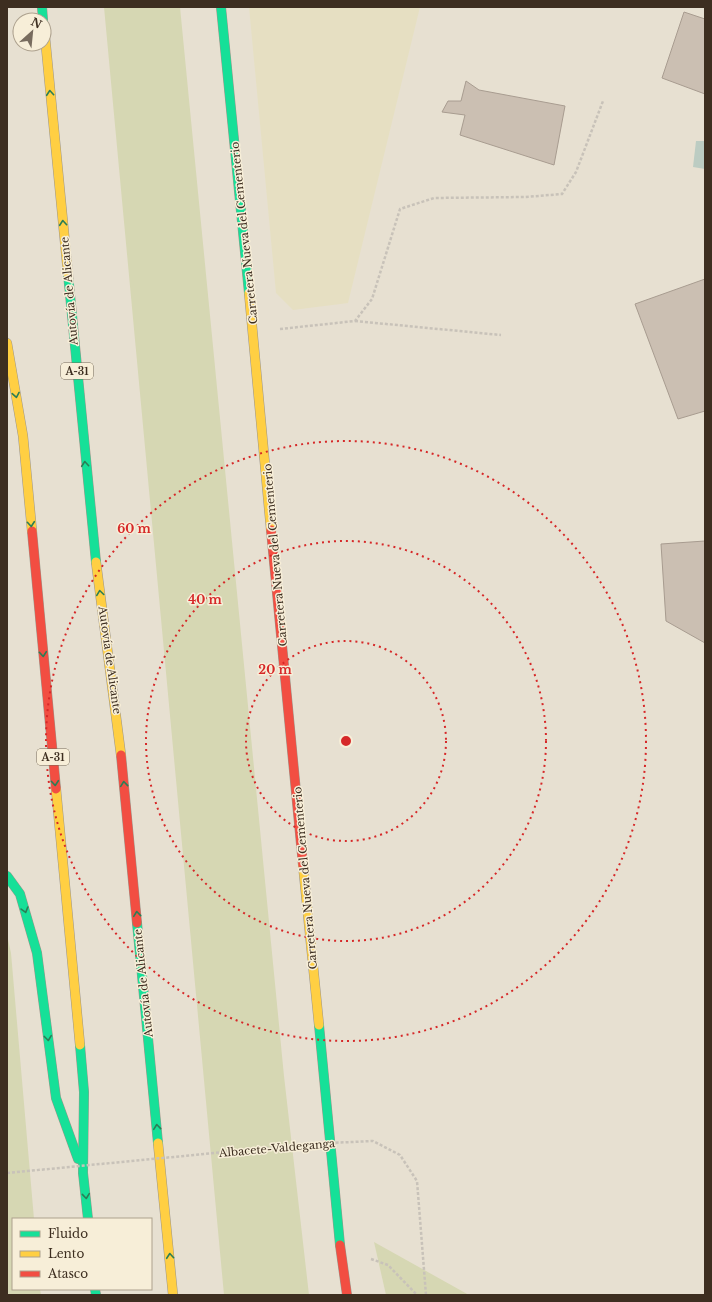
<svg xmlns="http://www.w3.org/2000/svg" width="712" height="1302" font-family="'Libre Baskerville',serif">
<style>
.farmland{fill:#e6dfc2}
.green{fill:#d6d7b3}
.water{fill:#bcccc2}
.building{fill:#cbbfb2;stroke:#a89c90}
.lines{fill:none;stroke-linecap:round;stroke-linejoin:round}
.fast-casing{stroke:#9c958a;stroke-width:10}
.slow-casing{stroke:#9c958a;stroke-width:10}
.jam-casing{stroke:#9c958a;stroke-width:10}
.path{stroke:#c8c2b9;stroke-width:2.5;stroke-dasharray:3 2;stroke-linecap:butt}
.fast{stroke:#16e098;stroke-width:9}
.slow{stroke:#ffcf43;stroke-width:9}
.jam{stroke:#f24e42;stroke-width:9}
.path-bridge{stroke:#c8c2b9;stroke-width:2.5;stroke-dasharray:3 2;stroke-linecap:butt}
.oneway{stroke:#2b7e56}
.ring{fill:none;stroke:#d62828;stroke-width:2;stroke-dasharray:2 4}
.labels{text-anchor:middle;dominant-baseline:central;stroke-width:3;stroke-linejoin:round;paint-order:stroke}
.shield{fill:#f7eed8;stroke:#756857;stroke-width:1}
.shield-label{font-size:10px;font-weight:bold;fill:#3d2e20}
.street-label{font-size:11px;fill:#3d2e20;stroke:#f7eed8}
.centre{fill:#d62828;stroke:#f7eed8;stroke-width:2}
.ring-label{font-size:12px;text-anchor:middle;font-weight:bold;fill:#d62828;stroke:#f7eed8;stroke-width:3;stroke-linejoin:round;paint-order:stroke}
</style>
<rect width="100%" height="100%" fill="#e7e0d1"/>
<!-- farmland -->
<path class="farmland" d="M249,7h171l-72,296 -55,7 -17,-17z"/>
<!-- green -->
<g class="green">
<path d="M104,7h76l104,1069 25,219h-85z"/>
<path d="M7,935l4,18 23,266h-21v70h27l1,6h-34z"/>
<path d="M374,1242l95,53h-83z"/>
</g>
<!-- water -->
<path class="water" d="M696,141h9v28l-12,-2z"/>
<!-- building -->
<g class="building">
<path d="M684,12l21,7v75l-43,-16z"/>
<path d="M466,81l13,9 86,16 -11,59 -94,-30 5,-20 -23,-3 6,-11h13z"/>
<path d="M705,279v132l-27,8 -43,-115z"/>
<path d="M705,541v102l-39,-22 -5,-77z"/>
</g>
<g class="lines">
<defs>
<g id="fast">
<path d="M42,7l1,13"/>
<path d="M221,7l28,286"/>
<path d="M68,274l28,288"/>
<path d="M7,876l13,18 17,59 19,145 22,61"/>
<path d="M137,923l21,220"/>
<path d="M319,1025l21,220"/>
<path d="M80,1045l4,47 -1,81 5,46"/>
<path d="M95,1289l1,6"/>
</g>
<g id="slow">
<path d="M44,26l24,248"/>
<path d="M249,293l22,237"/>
<path d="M7,343l16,93 9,95"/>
<path d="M96,562l25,193"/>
<path d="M56,789l24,256"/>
<path d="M303,865l16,160"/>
<path d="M158,1143l15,152"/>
</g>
<g id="jam">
<path d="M271,530l32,335"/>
<path d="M32,531l24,258"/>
<path d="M121,755l16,168"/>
<path d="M340,1245l7,50"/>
</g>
</defs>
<!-- fast casing -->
<use href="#fast" class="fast-casing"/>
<!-- slow casing -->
<use href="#slow" class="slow-casing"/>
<!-- jam casing -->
<use href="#jam" class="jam-casing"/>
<!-- path -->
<g class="path">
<path d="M355,321l146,14"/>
<path d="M280,329l75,-8 17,-22 28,-90 34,-11 91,-1 37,-3 14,-22 27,-71"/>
<path d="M371,1259l17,6 29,30"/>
</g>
<!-- fast -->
<use href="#fast" class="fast"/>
<!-- slow -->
<use href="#slow" class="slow"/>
<!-- jam -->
<use href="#jam" class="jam"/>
<!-- path-bridge -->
<path class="path-bridge" d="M7,1173l301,-29 65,-3 27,14 17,26 9,114"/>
</g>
<!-- one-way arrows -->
<defs><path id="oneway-chevron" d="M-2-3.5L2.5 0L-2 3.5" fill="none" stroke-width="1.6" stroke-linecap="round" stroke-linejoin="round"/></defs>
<g class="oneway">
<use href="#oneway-chevron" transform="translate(50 93) rotate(-95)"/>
<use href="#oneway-chevron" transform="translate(63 223) rotate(-95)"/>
<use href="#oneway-chevron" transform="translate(16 395) rotate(80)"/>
<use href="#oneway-chevron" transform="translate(85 464) rotate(-95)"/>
<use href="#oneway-chevron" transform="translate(31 524) rotate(85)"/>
<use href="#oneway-chevron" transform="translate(100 593) rotate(-98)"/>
<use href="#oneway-chevron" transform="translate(43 654) rotate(85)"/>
<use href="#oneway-chevron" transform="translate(55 783) rotate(85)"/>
<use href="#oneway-chevron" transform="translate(124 784) rotate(-96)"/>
<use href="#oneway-chevron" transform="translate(25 910) rotate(74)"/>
<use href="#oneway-chevron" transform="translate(137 914) rotate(-96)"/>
<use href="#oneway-chevron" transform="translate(48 1038) rotate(83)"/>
<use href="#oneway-chevron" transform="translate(157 1127) rotate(-96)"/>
<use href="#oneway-chevron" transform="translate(86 1196) rotate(84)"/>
<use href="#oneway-chevron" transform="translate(170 1256) rotate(-95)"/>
</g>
<!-- distance rings -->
<g class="ring">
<circle cx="346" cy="741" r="100"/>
<circle cx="346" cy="741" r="200"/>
<circle cx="346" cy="741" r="300"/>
</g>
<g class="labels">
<!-- shield labels -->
<g class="shield">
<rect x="61" y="363" width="32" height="16" rx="3"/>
<rect x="37" y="749" width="32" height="16" rx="3"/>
</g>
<g class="shield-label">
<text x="77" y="371">A-31</text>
<text x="53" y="757">A-31</text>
</g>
<!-- street labels -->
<g class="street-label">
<text transform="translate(244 233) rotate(-96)">Carretera Nueva del Cementerio</text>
<text transform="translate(69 291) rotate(-95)">Autovía de Alicante</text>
<text transform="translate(275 555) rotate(-95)">Carretera Nueva del Cementerio</text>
<text transform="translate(110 660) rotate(82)">Autovía de Alicante</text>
<text transform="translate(305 878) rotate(-95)">Carretera Nueva del Cementerio</text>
<text transform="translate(143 983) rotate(-96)">Autovía de Alicante</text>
<text transform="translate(277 1148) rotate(-5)">Albacete-Valdeganga</text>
</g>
</g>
<circle cx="346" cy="741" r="6" class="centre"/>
<g class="ring-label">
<text x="134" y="533">60 m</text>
<text x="205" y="604">40 m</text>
<text x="275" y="674">20 m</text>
</g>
<!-- border -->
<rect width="712" height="1302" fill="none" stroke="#3d2e20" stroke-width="16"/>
<!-- legend -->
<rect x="12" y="1218" width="140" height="72" fill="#f7eed8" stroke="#ada18e"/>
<rect x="20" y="1231" width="20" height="6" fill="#16e098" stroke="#ada18e"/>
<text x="48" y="1238" font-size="12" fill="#3d2e20">Fluido</text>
<rect x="20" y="1251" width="20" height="6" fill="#ffcf43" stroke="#ada18e"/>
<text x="48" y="1258" font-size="12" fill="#3d2e20">Lento</text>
<rect x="20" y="1271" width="20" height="6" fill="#f24e42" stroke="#ada18e"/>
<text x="48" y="1278" font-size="12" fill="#3d2e20">Atasco</text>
<!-- north arrow -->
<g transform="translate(32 32) rotate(27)"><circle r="19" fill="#f7eed8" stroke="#ada18e"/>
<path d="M0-3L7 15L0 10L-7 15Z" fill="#786c5e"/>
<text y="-6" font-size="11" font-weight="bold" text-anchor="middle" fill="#3d2e20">N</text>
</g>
</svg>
